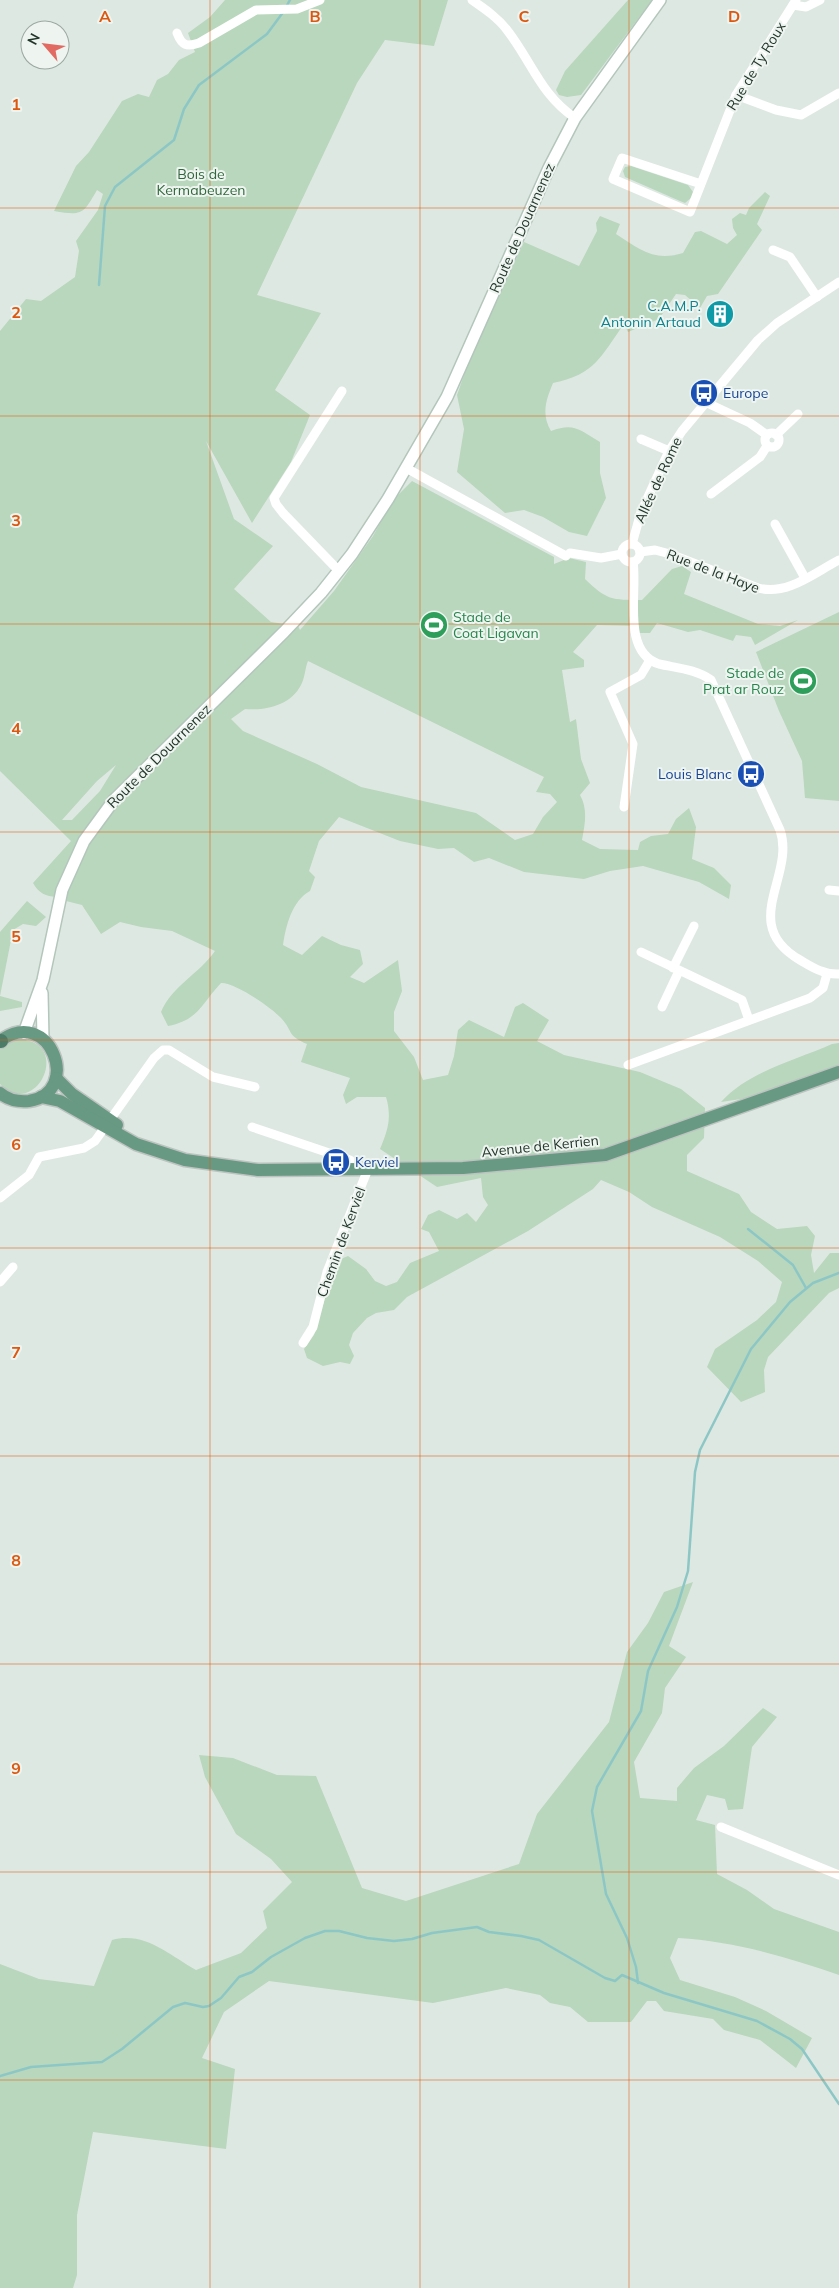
<svg xmlns="http://www.w3.org/2000/svg" width="839" height="2288" font-family="Mulish,sans-serif">
<style>
.green{fill:#b9d7bc;fill-rule:evenodd}
.lines{fill:none;stroke-linecap:round;stroke-linejoin:round}
.stream{stroke:#8cc7c6;stroke-width:2.5}
.secondary-casing{stroke:#b3c6bc;stroke-width:14}
.primary-casing{stroke:#bdc3c0;stroke-width:15}
.trunk-casing{stroke:#bdc3c0;stroke-width:16}
.minor{stroke:#fff;stroke-width:9}
.secondary{stroke:#fff;stroke-width:11}
.primary{stroke:#689983;stroke-width:12}
.trunk{stroke:#4c7c68;stroke-width:14}
.grid{fill:none;stroke:#de570e;stroke-width:1;stroke-opacity:0.55}
.labels{text-anchor:middle;dominant-baseline:central;stroke-width:4;stroke-linejoin:round;paint-order:stroke}
.street-label{font-size:14px;fill:#22362c;stroke:#eef5f0}
.park-label{font-size:14px;fill:#31673c;stroke:#eef5f0}
.culture-label{font-size:14px;fill:#0d838f;stroke:#eef5f0;text-anchor:end}
.transit-label{font-size:14px;fill:#164399;stroke:#eef5f0;text-anchor:start}
.leisure-label{font-size:14px;fill:#27864d;stroke:#eef5f0;text-anchor:start}
.grid-label{font-size:16px;text-anchor:middle;font-weight:bold;fill:#de570e;stroke:#eef5f0;stroke-width:4;stroke-linejoin:round;paint-order:stroke}
</style>
<rect width="100%" height="100%" fill="#dee8e2"/>
<!-- green -->
<g class="green">
<path d="M225,0h223l-14,46 -49,-6 -28,43 -100,212 64,18 -46,77 35,25 -19,47 -39,61 -46,-82 28,78 39,27 -39,43 37,33 27,4 2,4 34,-39 39,-55 20,-36 19,-19 142,76v7l15,-6 17,4 -1,17c22,21 26,21 57,21l30,-31 10,-3 9,6 -7,22 74,30 22,2 18,-6 -43,25 -4,-8 -15,-2 -3,6 -33,-11 -12,2 -31,-9 -7,10h-11l-1,-7 -41,-1 -24,27 11,8v7l-22,3 8,52 6,-3 5,40 9,24 -10,12c8,14 5,29 2,45l18,9 38,1 2,-8 11,-6 17,-2 8,-15 13,-11 7,19 -4,32 22,9 17,17 -2,14 -30,-17 -56,-16 -33,5 -26,8 -60,-7 -35,-14 -15,4 -20,-14 -16,1 -38,-8 -61,-24 -20,24 -10,30 6,6 -5,14c-18,10 -24,34 -27,54l19,10 20,-19 19,9 19,5 3,14 -13,13 14,6 34,-23 4,31 -8,21v19l20,26 9,23 25,-5 6,-19 4,-26 11,-10 35,17 11,-30 8,-4 26,17 -12,21 27,14 76,17 41,17 24,19 -1,30 -17,17v16l52,23 12,18 26,17 30,-3 8,10 -4,19 3,18 16,-20h9v35l-10,5 -61,64 -4,13 1,22 -24,10 -34,-35 8,-18 42,-29 19,-18 6,-20 -24,-21 -38,-24 -68,-30 -23,-15 -28,-12 -8,9 -65,42 -121,66 -13,13 -18,3 -9,5 -14,15 -4,12 5,11 -4,8 -10,-2 -17,4 -16,-8 -3,-9 10,-14 22,-74 12,-5 18,13 9,12 11,5 11,-4 13,-19 29,-12 -10,-19 -8,-3 7,-14 11,-5 18,9 10,-6 9,9 12,-17 -5,-8 -2,-19 -44,9 -57,-38c8,-19 12,-32 6,-52h-29l-11,7 -3,-9 7,-17 -49,-16 6,-18c-21,-9 -13,-12 -26,-26 -10,-11 -47,-36 -60,-35 -20,21 -22,37 -53,43l-7,-14c11,-26 39,-39 54,-61l-43,-20 -31,-4 -21,-5 -19,12 -19,-29 -16,-4 -2,-5c-13,2 -24,0 -31,-13l38,-42 -71,-70v-440l26,-32 15,2 34,-24 4,-26 -3,-10 22,-31 5,-16 -6,-4c-14,24 -14,26 -43,21l22,-45 13,-14 33,-51 16,-7 11,3 8,-17 11,-6 11,-14 16,-8 -7,-19 22,-16zM308,661l236,116 -8,15 14,2 7,8 -14,15 -10,17 -18,6 -39,-27 -115,-26 -44,-23 -74,-33 -12,-12 14,-10c21,2 46,-4 56,-24 4,-7 4,-17 7,-24zM116,765l-16,26 -28,29h-10l35,-39z"/>
<path d="M628,0h24l-71,95 -14,2 -8,-2 -3,-5 9,-19z"/>
<path d="M631,166l57,19 5,7 -1,5 -7,6 -5,-2 -55,-24 -2,-6 2,-4z"/>
<path d="M765,192l5,4 -13,28 5,6 -44,64 -11,2 -7,12 -15,-13 -9,-1 -17,25 -31,13 -4,-8c-24,33 -28,50 -71,59 -7,17 -12,31 -2,48 23,-9 29,-1 49,11v31l6,25 -19,38 -18,-4 -26,-15 -19,-7 -19,3 -48,-41 7,-43 -7,-34 12,-34 55,-119 55,24 18,-35 -1,-8 4,-7 20,8 -4,10c23,15 38,28 67,19l12,-21 6,-1 26,13 10,-9 -4,-7 -1,-9 8,-6 6,2 3,-7z"/>
<path d="M839,612v189l-34,-3 -3,-37 -23,-50 -23,-59z"/>
<path d="M27,901l19,16 -10,9 -13,-2 -10,6 -13,66 22,6v5l-22,4v-79z"/>
<path d="M18,1039c56,2 18,82 -18,45v-37z"/>
<path d="M839,1043v26l-78,27 -40,6c28,-31 73,-41 111,-58z"/>
<path d="M693,1582l-24,64 17,11 -21,31 -3,25 -28,49 6,36 37,3v-13l17,-20 30,-22 39,-38 14,9 -25,30 -9,62 -15,1 -3,-11 -18,-4 -11,25 19,5 2,49 30,16 27,19 65,23v43c-52,-18 -106,-34 -161,-37l-8,20 10,22 55,17 31,14 46,27 -16,30 -36,-28 -36,-10 -11,-11 -49,-8 -8,-10h-9l-16,21h-43l-18,-15 -20,-4 -10,-8 -34,-7 -73,15 -164,-22 -45,31 -22,46 33,11 -9,80 -133,-17 -16,83v60l-4,13h-73v-324l39,15 55,7 18,-46c33,-9 57,15 84,30l45,-17 26,-25 -4,-17 29,-29 -21,-23 -35,-25 -31,-57 -6,-22 34,3 44,17 39,1 46,112 44,13 113,-37 18,-50 72,-92 18,-70 21,-29 16,-31z"/>
</g>
<g class="lines">
<!-- stream -->
<g class="stream">
<path d="M286,7l4,-7"/>
<path d="M99,285l6,-79 10,-19 59,-47 10,-31 15,-24 68,-51 17,-23"/>
<path d="M748,1229l45,36 13,23"/>
<path d="M638,1983l-2,-16 -9,-29 -21,-44 -14,-83 5,-24 44,-76 7,-40 29,-64 11,-36 7,-99 5,-22 51,-101 39,-47 23,-19 26,-10"/>
<path d="M0,2076l31,-9 71,-5 20,-13 51,-42 12,-4 18,4 6,-1 12,-8 18,-21 13,-5 19,-15 34,-19 20,-7h14l28,7 27,3 18,-2 20,-6 45,-6 12,5 32,4 18,4 66,38 10,3 7,-6 42,18 93,28 33,18 12,10 37,55"/>
</g>
<defs>
<g id="secondary">
<path d="M42,993l1,46"/>
<path d="M24,1033l19,-53 19,-90 22,-49 30,-41 170,-168 37,-39 31,-39 36,-55 59,-102 102,-229 26,-50 85,-118"/>
</g>
<g id="primary">
<path d="M0,1041c50,-37 83,52 29,60 -11,1 -21,-1 -29,-8"/>
<path d="M56,1078l16,16 45,31"/>
<path d="M41,1097l19,4 76,43 49,16 73,10 205,-2 142,-13 234,-83"/>
</g>
<path id="trunk" d="M0,1041h1"/>
</defs>
<!-- secondary casing -->
<use href="#secondary" class="secondary-casing"/>
<!-- primary casing -->
<use href="#primary" class="primary-casing"/>
<!-- trunk casing -->
<use href="#trunk" class="trunk-casing"/>
<!-- minor -->
<g class="minor">
<path d="M472,0c13,9 26,18 35,30 25,32 33,64 68,88"/>
<path d="M793,5l13,2 14,-7"/>
<path d="M177,33c5,13 10,14 22,10l57,-33 41,-1 23,-9"/>
<path d="M736,95l40,15 25,5 38,-22"/>
<path d="M701,184l-79,-26 -9,21 77,33 46,-117 60,-95"/>
<path d="M773,250l17,7 27,40"/>
<path d="M705,402l45,21 17,12"/>
<circle cx="772" cy="440" r="7"/>
<path d="M776,435l22,-21"/>
<path d="M641,439l28,12"/>
<path d="M406,468l160,88"/>
<path d="M711,494l49,-37 7,-11"/>
<path d="M775,524l30,54"/>
<path d="M632,544l9,-32 28,-61 13,-20 76,-91 19,-17 62,-41"/>
<circle cx="631" cy="553" r="9"/>
<path d="M640,552l15,-2 15,4 88,34c29,8 56,-15 81,-28"/>
<path d="M570,553l31,5 21,-4"/>
<path d="M633,562c5,29 -12,90 26,102 17,4 37,5 52,16l69,150c16,46 -42,94 20,130 12,7 24,15 39,14"/>
<path d="M339,571l-56,-58 -7,-9 -2,-6 68,-107"/>
<path d="M624,807l9,-63 -23,-52 31,-17 9,-15"/>
<path d="M829,890l10,1"/>
<path d="M641,952l101,48 7,20"/>
<path d="M673,968l21,-42"/>
<path d="M662,1007l17,-36"/>
<path d="M628,1065l182,-67 13,-10 4,-14"/>
<path d="M252,1127l98,33v9"/>
<path d="M0,1198l29,-23 10,-18 45,-9 11,-7 59,-83 9,-8h6l44,27 42,10"/>
<path d="M0,1282l13,-15"/>
<path d="M303,1343l10,-16 14,-55 41,-103"/>
<path d="M721,1827l118,48"/>
</g>
<!-- secondary -->
<use href="#secondary" class="secondary"/>
<!-- primary -->
<use href="#primary" class="primary"/>
<!-- trunk -->
<use href="#trunk" class="trunk"/>
</g>
<!-- grid -->
<path class="grid" d="M210,0v2288M420,0v2288M629,0v2288M0,208h839M0,416h839M0,624h839M0,832h839M0,1040h839M0,1248h839M0,1456h839M0,1664h839M0,1872h839M0,2080h839"/>
<!-- icons -->
<defs>
<symbol id="building-disc" viewBox="-11 -11 22 22"><circle r="9.5" fill="#0f9aa8" stroke="#eef5f0"/><path d="M-4-6H4V6H1V3H-1V6H-4ZM-2.5-4.3h1.7v1.8h-1.7ZM.8-4.3h1.7v1.8H.8ZM-2.5-1h1.7V.8h-1.7ZM.8-1h1.7V.8H.8Z" fill="#fff"/></symbol>
<symbol id="bus-disc" viewBox="-11 -11 22 22"><circle r="9.5" fill="#1a4fb4" stroke="#eef5f0"/><path d="M-5-6H5V4H4V6H2V4H-2V6H-4V4H-5ZM-3.5-4V0h7V-4ZM-3.5 1.2v1.5H-2V1.2ZM2 1.2v1.5H3.5V1.2Z" fill="#fff"/></symbol>
<symbol id="stadium-disc" viewBox="-11 -11 22 22"><circle r="9.5" fill="#2e9e5b" stroke="#eef5f0"/><path d="M0-5a6.5 5 0 1 0 0 10a6.5 5 0 1 0 0-10ZM-3.5-1.8h7v3.6h-7Z" fill="#fff"/></symbol>
</defs>
<g fill-rule="evenodd">
<use href="#building-disc" x="704" y="298" width="32" height="32"/>
<use href="#bus-disc" x="688" y="377" width="32" height="32"/>
<use href="#stadium-disc" x="418" y="609" width="32" height="32"/>
<use href="#stadium-disc" x="787" y="665" width="32" height="32"/>
<use href="#bus-disc" x="735" y="758" width="32" height="32"/>
<use href="#bus-disc" x="320" y="1146" width="32" height="32"/>
</g>
<g class="labels">
<!-- street labels -->
<g class="street-label">
<text transform="translate(756 66) rotate(-59)">Rue de Ty Roux</text>
<text transform="translate(522 228) rotate(-66)">Route de Douarnenez</text>
<text transform="translate(658 480) rotate(-65)">Allée de Rome</text>
<text transform="translate(713 571) rotate(21)">Rue de la Haye</text>
<text transform="translate(159 756) rotate(-45)">Route de Douarnenez</text>
<text transform="translate(540 1146) rotate(-6)">Avenue de Kerrien</text>
<text transform="translate(341 1242) rotate(-70)">Chemin de Kerviel</text>
</g>
<!-- park labels -->
<g class="park-label">
<text x="201" y="174">Bois de<tspan x="201" dy="16">Kermabeuzen</tspan></text>
</g>
<!-- culture labels -->
<g class="culture-label">
<text x="701" y="306">C.A.M.P.<tspan x="701" dy="16">Antonin Artaud</tspan></text>
</g>
<!-- transit labels -->
<g class="transit-label">
<text x="723" y="393">Europe</text>
<text x="732" y="774" text-anchor="end">Louis Blanc</text>
<text x="355" y="1162">Kerviel</text>
</g>
<!-- leisure labels -->
<g class="leisure-label">
<text x="453" y="617">Stade de<tspan x="453" dy="16">Coat Ligavan</tspan></text>
<text x="784" y="673" text-anchor="end">Stade de<tspan x="784" dy="16">Prat ar Rouz</tspan></text>
</g>
</g>
<g class="grid-label">
<text x="105" y="22">A</text>
<text x="315" y="22">B</text>
<text x="524" y="22">C</text>
<text x="734" y="22">D</text>
<text x="16" y="110">1</text>
<text x="16" y="318">2</text>
<text x="16" y="526">3</text>
<text x="16" y="734">4</text>
<text x="16" y="942">5</text>
<text x="16" y="1150">6</text>
<text x="16" y="1358">7</text>
<text x="16" y="1566">8</text>
<text x="16" y="1774">9</text>
</g>
<!-- north arrow -->
<g transform="translate(45 45) rotate(298)"><circle r="24" fill="#eef5f0" stroke="#9ca9a2"/>
<path d="M0-4L9 19L0 12L-9 19Z" fill="#e16b63"/>
<text y="-8" font-size="14" font-weight="bold" text-anchor="middle" fill="#22362c">N</text>
</g>
</svg>
